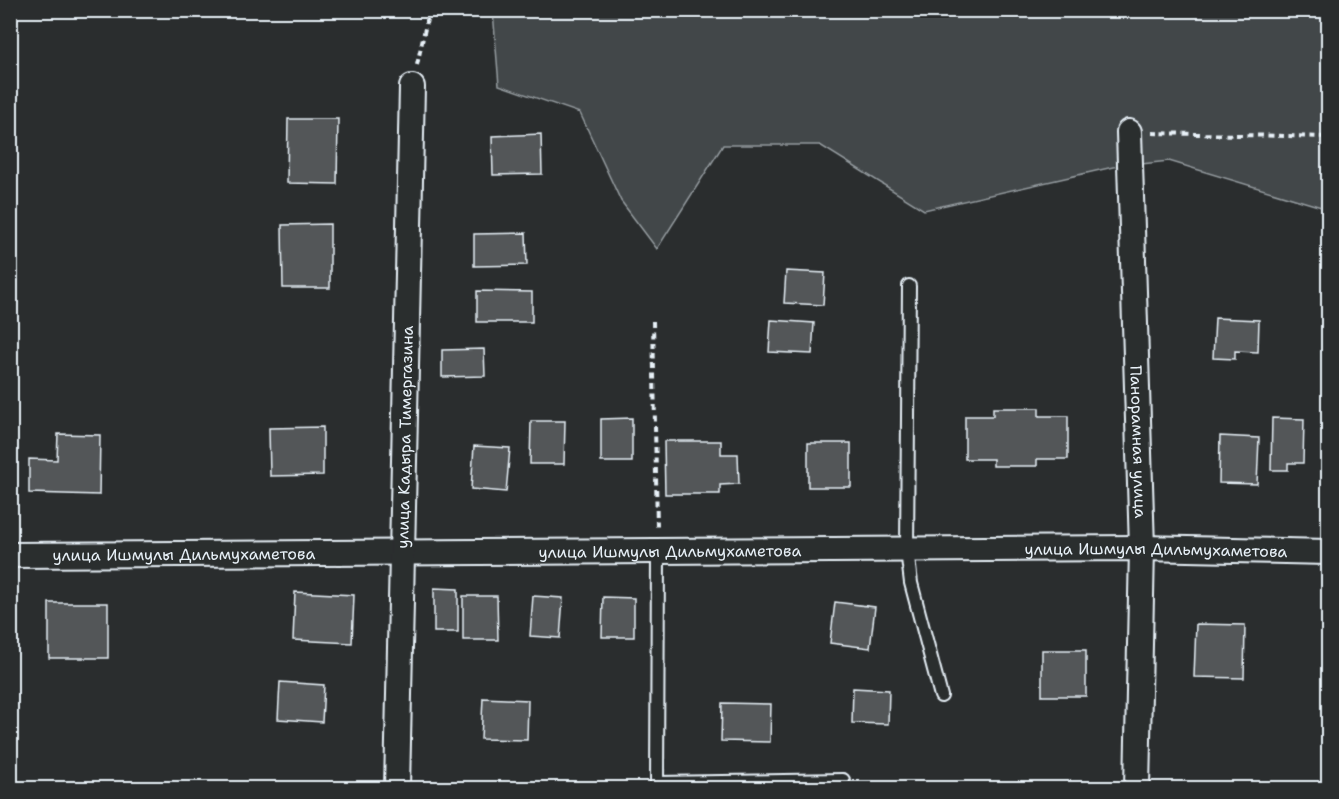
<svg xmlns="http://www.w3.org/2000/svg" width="1339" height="799" font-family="'Shantell Sans',sans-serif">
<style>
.green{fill:#424648;stroke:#959ca0;stroke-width:1.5}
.building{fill:#535759;stroke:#e8f1f8;stroke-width:1.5}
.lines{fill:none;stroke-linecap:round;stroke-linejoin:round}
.lane-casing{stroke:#e8f1f8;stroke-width:16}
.street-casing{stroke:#e8f1f8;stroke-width:28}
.path{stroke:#e8f1f8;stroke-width:4;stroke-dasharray:6 4.5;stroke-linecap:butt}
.lane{stroke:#2a2d2e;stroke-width:12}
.street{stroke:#2a2d2e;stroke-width:24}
.labels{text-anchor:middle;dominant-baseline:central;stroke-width:4.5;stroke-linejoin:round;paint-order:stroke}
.street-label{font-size:16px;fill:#e8f1f8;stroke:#2a2d2e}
</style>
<rect width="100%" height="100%" fill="#2a2d2e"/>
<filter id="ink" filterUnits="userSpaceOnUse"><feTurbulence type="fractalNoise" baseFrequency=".0167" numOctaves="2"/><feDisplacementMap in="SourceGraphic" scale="12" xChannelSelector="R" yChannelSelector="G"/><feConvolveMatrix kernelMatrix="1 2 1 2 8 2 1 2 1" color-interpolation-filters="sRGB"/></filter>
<g filter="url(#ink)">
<!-- green -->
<path class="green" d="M493,11h835v198l-159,-48 -56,6 -189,43 -104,-65h-97l-66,104 -36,-48 -41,-88 -81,-28z"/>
<!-- building -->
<g class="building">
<path d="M288,119h50l-1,65 -50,-1z"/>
<path d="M541,134l1,40 -49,1 -1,-39z"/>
<path d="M330,224v64h-47l-1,-63z"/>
<path d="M526,233l1,32 -53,1v-32z"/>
<path d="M786,271l39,2 -2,32 -39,-2z"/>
<path d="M477,291l55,1v30h-55z"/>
<path d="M1215,318l44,2 -1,32 -23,-1v8l-22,-1z"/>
<path d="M771,320l43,3 -2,31 -43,-2z"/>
<path d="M484,349l1,27 -43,1v-27z"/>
<path d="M993,408h46v8h29v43h-31v7h-44v-7h-28v-43h28z"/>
<path d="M632,418v44h-31v-43z"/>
<path d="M1272,418l32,1 -1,44h-15v7h-17z"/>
<path d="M531,421h34l-1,43h-34z"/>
<path d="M323,427v48l-53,1 -1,-48z"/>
<path d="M58,434l42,1 -1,60 -70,-2v-34l28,1z"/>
<path d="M1220,436l39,2 -2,46 -38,-1z"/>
<path d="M664,441h57v13h17l1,30 -19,1v9h-55z"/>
<rect x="808" y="443" width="43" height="44"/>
<path d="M474,446l36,2 -4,44 -35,-3z"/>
<path d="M434,588l24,1v43h-24z"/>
<path d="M295,592l59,3 -2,48 -59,-3z"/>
<path d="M463,596h34l1,44h-35z"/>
<path d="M533,596l30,2 -3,40 -30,-2z"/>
<path d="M603,597l31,1v39h-32z"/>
<path d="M835,602l40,5 -5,41 -40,-5z"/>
<rect x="49" y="603" width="59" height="55"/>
<path d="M1196,624l49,1 -1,53 -50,-1z"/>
<rect x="1042" y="650" width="44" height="46"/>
<path d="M280,682l44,3 -2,37 -44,-3z"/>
<path d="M853,688l36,2 -1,34 -36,-1z"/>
<path d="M483,698l45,2 -1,40 -46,-1z"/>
<path d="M722,703l49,1 -1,38 -49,-1z"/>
</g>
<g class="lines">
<defs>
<g id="lane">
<path d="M909,286l-2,264 4,33 30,113"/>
<path d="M657,783l186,-3"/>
<path d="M657,788l1,-236"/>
</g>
<g id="street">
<path id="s1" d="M1129,132l13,416 -5,240"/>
<path id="s2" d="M10,555l1132,-7 186,4"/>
<path id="s3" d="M397,788l15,-701"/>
</g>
</defs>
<!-- lane casing -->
<use href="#lane" class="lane-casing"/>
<!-- street casing -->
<use href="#street" class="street-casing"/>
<!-- path -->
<g class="path">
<path d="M417,65l12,-55"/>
<path d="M1152,133l176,4"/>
<path d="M653,321l4,206"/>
</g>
<!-- lane -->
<use href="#lane" class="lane"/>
<!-- street -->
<use href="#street" class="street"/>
</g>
</g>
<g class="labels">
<!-- street labels -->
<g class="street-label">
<text stroke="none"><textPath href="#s3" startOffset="351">улица Кадыра Тимергазина</textPath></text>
<text stroke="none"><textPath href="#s1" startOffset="310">Панорамная улица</textPath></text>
<text stroke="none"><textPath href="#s2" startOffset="1146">улица Ишмулы Дильмухаметова</textPath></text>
<text stroke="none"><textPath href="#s2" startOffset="660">улица Ишмулы Дильмухаметова</textPath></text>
<text stroke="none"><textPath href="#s2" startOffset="174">улица Ишмулы Дильмухаметова</textPath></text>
</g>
</g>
<!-- margin -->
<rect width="1339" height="799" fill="none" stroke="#2a2d2e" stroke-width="36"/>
<rect x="18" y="18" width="1303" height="763" fill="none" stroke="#e8f1f8" stroke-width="2" filter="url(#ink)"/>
</svg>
